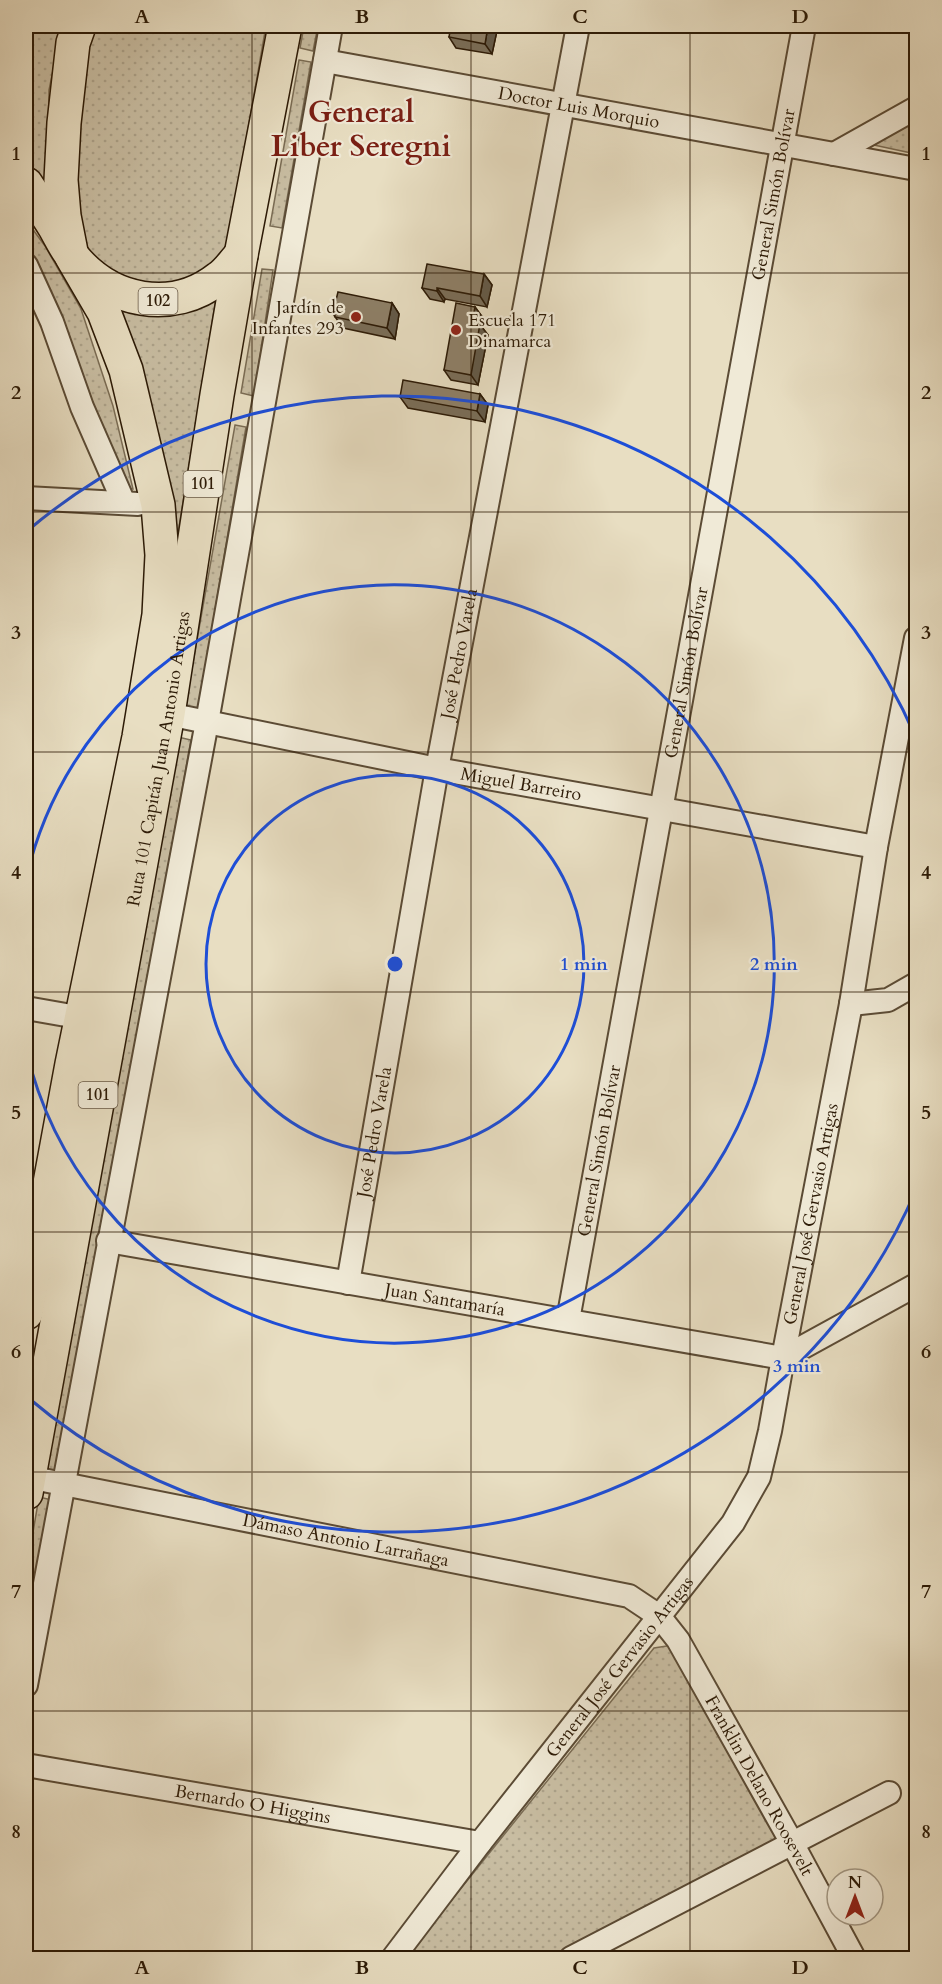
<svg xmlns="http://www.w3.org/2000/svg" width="942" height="1984" font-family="Cardo,serif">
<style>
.grass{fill:url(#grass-dots);stroke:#7a6c54;stroke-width:1.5}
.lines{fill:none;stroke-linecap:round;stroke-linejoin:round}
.minor-casing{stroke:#5b4b35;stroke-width:26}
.highway-casing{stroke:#2c1a06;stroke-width:36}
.minor{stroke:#f0ead7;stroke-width:22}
.highway{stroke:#e8dec2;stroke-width:33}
.wall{fill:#7a6e59;stroke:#2c1a06;stroke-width:1.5}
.shaded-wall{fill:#635a49;stroke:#2c1a06;stroke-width:1.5}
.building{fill:#8e8068;stroke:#2c1a06;stroke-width:1.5}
.grid{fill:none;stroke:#2c1a06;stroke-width:1.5;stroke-opacity:0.55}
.ring{fill:none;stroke:#1d4ed8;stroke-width:3}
.poi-dot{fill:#8f2418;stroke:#f0ead7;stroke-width:2}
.labels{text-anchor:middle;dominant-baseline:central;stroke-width:4.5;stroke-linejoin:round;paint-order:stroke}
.shield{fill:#f0ead7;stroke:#675845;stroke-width:1.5}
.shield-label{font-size:16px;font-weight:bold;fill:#2c1a06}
.street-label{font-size:18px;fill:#2c1a06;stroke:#f0ead7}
.poi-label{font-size:18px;fill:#2c1a06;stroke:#f0ead7;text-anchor:end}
.town-label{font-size:30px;font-weight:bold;fill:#7a1f14;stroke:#f0ead7}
.centre{fill:#1d4ed8;stroke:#f0ead7;stroke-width:3}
.ring-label{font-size:18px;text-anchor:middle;font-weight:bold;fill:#1d4ed8;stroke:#f0ead7;stroke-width:4.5;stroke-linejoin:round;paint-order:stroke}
.neatline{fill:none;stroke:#2c1a06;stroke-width:2}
.grid-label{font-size:20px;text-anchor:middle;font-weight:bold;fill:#2c1a06}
</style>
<defs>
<pattern id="grass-dots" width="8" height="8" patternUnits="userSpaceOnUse" patternTransform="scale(1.5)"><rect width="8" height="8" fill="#c8bda2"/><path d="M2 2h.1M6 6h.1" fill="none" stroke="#aca28a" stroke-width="1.8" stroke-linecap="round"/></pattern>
</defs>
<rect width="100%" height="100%" fill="#e8dec2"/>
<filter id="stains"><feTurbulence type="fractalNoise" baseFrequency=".00333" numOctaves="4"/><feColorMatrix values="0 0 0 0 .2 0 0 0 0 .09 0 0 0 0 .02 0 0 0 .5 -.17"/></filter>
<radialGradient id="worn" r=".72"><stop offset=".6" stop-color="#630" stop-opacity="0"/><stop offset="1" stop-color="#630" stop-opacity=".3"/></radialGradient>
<!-- grass -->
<g class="grass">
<path d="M26,26h36l-13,64 -2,95 -21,-25z"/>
<path d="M89,26h177l-38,218 -15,23 -33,18h-38l-49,-24 -12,-27 -8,-126z"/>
<path d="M304,26h14l-5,25 -13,-3z"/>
<path d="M299,60l12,2 -29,166 -12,-2z"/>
<path d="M916,120v34l-47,-10z"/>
<path d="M26,220l19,26 36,63 32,97 20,83h-4l-103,-233z"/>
<path d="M262,269l11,1 -19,126 -13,-3z"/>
<path d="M216,298l-42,260 -57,-247 18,2z"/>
<path d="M235,425l11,2 -48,283 -13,-2z"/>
<path d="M178,737l13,3 -133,735 -15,-3z"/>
<path d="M39,1497l13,3 -26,138v-65z"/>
<path d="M673,1645l101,185 1,11 -222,117h-148l249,-310z"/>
</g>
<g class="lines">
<defs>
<g id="minor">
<path id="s1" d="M325,61l591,108"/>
<path d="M834,154l82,-46"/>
<path d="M26,265l26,57 30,85 42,96"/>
<path d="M26,498l112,6"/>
<path id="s2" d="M168,714l269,55 439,78"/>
<path d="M851,1004l37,-4 28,-16"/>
<path d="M26,1008l57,10"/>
<path id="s3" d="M108,1241l675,117 133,-73"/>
<path id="s4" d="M348,1283l89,-514 141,-743"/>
<path id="s5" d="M568,1320l236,-1294"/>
<path id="s6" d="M28,1477l601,119 30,20 19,24 114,203 62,115"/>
<path d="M26,1685l181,-963 124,-696"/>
<path id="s7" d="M26,1765l454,78"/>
<path id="s8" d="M393,1958l87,-115 253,-320 26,-46 11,-46 13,-73 68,-354 25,-157 40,-209"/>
<path d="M571,1958l318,-165"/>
</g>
<g id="highway">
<path d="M26,184c9,14 19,27 28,42 6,10 11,22 19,31 37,45 99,58 146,21 9,-6 15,-16 22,-23"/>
<path d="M26,1313l46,-249 67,-327 20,-122 3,-60 -4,-50 -32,-135 -22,-58 -32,-55 -8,-41 -3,-36 3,-57 9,-80 6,-17"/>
<path id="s9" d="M26,1493l142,-779 49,-319 24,-140 44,-229"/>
</g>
</defs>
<!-- minor casing -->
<use href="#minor" class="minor-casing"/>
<!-- highway casing -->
<use href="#highway" class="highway-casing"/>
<!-- minor -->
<use href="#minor" class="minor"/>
<!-- highway -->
<use href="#highway" class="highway"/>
</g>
<!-- wall -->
<g class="wall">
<path d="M498,26l-6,28 -36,-6 -7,-11z"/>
<path d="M484,274l8,11 -5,22 -42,-8 -1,3 -14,-3 -8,-11z"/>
<path d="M392,303l7,11 -4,25 -52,-11 -15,-21z"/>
<path d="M475,307l8,11 -2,8 7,9 -10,50 -27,-5 -7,-10z"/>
<path d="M480,394l8,11 -3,17 -77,-14 -8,-11z"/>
</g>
<!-- shaded-wall -->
<g class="shaded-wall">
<path d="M488,26h10l-6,28 -7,-10z"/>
<path d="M484,274l8,11 -5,22 -7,-11z"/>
<path d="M437,288l8,11 -1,3 -7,-11z"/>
<path d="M392,303l7,11 -4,25 -8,-11z"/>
<path d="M475,307l8,11 -2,8 7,9 -10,50 -7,-10 1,-52z"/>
<path d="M480,394l8,11 -3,17 -8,-11z"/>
</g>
<!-- building -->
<g class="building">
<path d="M451,26h37l-3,18 -36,-7z"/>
<path d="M427,264l57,10 -4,22 -43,-8v3l-15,-3z"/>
<path d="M338,292l54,11 -5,25 -52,-11v-3l-7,-7 8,-7z"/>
<path d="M456,303l19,4 -3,16 8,1 -9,51 -27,-5z"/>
<path d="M403,380l77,14 -3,17 -77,-14z"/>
</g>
<!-- grid -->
<path class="grid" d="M252,26v1932M471,26v1932M690,26v1932M26,273h890M26,512h890M26,752h890M26,992h890M26,1232h890M26,1472h890M26,1711h890"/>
<!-- distance rings -->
<g class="ring">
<circle cx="395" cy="964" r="189"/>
<path d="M26 879A379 379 0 1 1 26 1049"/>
<path d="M916 1190A568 568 0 0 1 26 1396M26 532A568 568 0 0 1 916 738"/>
</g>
<!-- markers -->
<g class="poi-dot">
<circle cx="356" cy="317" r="6"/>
<circle cx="456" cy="330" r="6"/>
</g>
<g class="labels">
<!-- shield labels -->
<g class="shield">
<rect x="138.5" y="288" width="39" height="26" rx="4.5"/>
<rect x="183.5" y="471" width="39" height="26" rx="4.5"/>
<rect x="78.5" y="1082" width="39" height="26" rx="4.5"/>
</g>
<g class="shield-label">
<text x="158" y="301">102</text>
<text x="203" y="484">101</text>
<text x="98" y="1095">101</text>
</g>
<!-- street labels -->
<g class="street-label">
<text stroke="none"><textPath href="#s1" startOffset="258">Doctor Luis Morquio</textPath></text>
<text stroke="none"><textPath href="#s5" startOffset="1144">General Simón Bolívar</textPath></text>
<text stroke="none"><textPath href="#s4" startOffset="639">José Pedro Varela</textPath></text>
<text stroke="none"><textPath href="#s5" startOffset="658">General Simón Bolívar</textPath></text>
<text stroke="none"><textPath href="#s9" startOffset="746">Ruta 101 Capitán Juan Antonio Artigas</textPath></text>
<text stroke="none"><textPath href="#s2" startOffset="360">Miguel Barreiro</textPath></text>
<text stroke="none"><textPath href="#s4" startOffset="153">José Pedro Varela</textPath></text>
<text stroke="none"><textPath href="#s5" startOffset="172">General Simón Bolívar</textPath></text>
<text stroke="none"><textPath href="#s8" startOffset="873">General José Gervasio Artigas</textPath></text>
<text stroke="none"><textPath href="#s3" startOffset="342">Juan Santamaría</textPath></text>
<text stroke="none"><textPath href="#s6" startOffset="324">Dámaso Antonio Larrañaga</textPath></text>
<text stroke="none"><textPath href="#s8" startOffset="369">General José Gervasio Artigas</textPath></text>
<text stroke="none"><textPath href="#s6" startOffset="846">Franklin Delano Roosevelt</textPath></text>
<text stroke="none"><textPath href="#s7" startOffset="230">Bernardo O Higgins</textPath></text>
</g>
<!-- poi labels -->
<g class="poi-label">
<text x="344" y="307">Jardín de<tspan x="344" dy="21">Infantes 293</tspan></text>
<text x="468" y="320" text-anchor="start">Escuela 171<tspan x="468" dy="21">Dinamarca</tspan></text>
</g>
<!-- town labels -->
<g class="town-label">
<text x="361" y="112">General<tspan x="361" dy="34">Liber Seregni</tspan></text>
</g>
</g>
<circle cx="395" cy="964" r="9" class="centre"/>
<g class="ring-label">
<text x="584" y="970">1 min</text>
<text x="774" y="970">2 min</text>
<text x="797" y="1372">3 min</text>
</g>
<!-- margin -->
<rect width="942" height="1984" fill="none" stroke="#e8dec2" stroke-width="66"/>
<!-- north arrow -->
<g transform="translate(855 1897)"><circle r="28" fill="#f0ead7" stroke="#a29783" stroke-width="1.5"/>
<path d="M0-4.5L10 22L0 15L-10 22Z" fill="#8f2418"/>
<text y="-9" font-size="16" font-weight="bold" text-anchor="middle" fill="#2c1a06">N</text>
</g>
<rect x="33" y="33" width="876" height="1918" class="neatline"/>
<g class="grid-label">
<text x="142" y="23">A</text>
<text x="362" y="23">B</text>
<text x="580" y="23">C</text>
<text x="800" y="23">D</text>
<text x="16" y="160">1</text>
<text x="926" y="160">1</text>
<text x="16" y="399">2</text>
<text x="926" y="399">2</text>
<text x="16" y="639">3</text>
<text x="926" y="639">3</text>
<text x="16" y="879">4</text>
<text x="926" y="879">4</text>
<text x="16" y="1119">5</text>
<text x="926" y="1119">5</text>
<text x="16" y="1358">6</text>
<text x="926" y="1358">6</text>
<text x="16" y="1598">7</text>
<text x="926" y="1598">7</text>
<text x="16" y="1838">8</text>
<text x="926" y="1838">8</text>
<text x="142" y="1974">A</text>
<text x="362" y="1974">B</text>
<text x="580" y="1974">C</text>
<text x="800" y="1974">D</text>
</g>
<rect width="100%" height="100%" filter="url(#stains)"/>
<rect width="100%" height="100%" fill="url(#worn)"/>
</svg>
